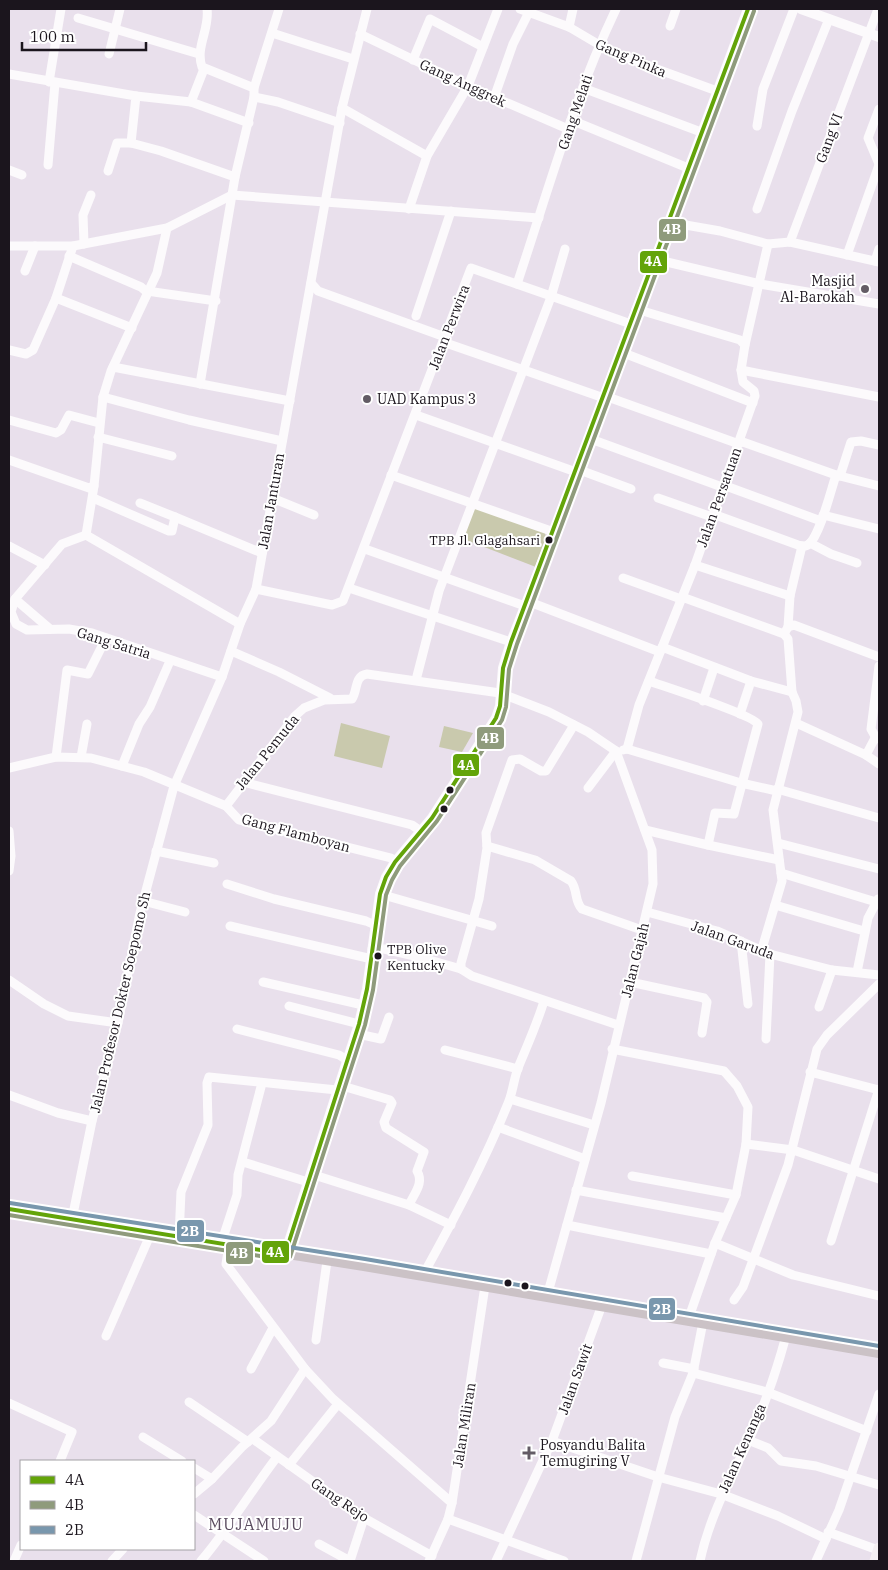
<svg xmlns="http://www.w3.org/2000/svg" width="888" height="1570" font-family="'IBM Plex Serif',serif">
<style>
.green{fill:#c9c9ad}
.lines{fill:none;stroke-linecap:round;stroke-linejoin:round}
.minor{stroke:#fcfafc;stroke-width:9}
.tertiary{stroke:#fcfafc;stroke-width:10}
.secondary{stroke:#f5f0f3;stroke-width:11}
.primary{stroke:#cbc2c6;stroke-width:12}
.bus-1-casing{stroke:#fff;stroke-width:8}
.bus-2-casing{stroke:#fff;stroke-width:8}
.bus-3-casing{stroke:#fff;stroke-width:8}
.bus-1{stroke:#63a409;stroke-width:4}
.bus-2{stroke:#8f9b7c;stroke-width:4}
.bus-3{stroke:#7997ad;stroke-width:4}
.poi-dot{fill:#635c65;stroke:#fff;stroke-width:2}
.bus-dot{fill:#1b151d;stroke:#fff;stroke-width:2}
.labels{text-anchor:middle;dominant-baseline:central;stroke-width:4;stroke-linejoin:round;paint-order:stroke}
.bus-label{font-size:13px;fill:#1b151d;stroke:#fff;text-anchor:end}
.street-label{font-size:14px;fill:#1b151d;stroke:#fff}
.poi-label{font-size:14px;fill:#1b151d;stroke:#fff;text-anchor:start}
.quarter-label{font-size:16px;letter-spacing:1px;fill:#5a4b5f;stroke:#fff}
.line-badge{stroke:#fff;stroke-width:2}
.badge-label{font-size:14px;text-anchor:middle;font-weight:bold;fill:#fff}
</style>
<rect width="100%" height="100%" fill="#e9e0ec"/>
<!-- green -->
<g class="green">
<path d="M473,506l72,25 1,10 -10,26 -75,-29z"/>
<path d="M341,723l49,13 -8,32 -48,-12z"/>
<path d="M444,726l29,7 -11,19 -23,-5z"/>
</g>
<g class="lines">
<!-- minor -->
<g class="minor">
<path d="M520,9l49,18 44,26 104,38"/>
<path d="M78,18l121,36"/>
<path d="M670,26l6,-17"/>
<path d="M569,27l4,-18"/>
<path d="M272,33l81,26"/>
<path d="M360,34l108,52 100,43"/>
<path d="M109,54l11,-45"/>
<path d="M413,60l17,-41 53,28"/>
<path d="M9,74l127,22 -5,47 30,8 74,26"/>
<path d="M49,82l12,-73"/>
<path d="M254,88l25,-79"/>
<path d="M583,88l118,44"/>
<path d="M136,96l55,6 58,21"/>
<path d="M254,97l24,5 62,21"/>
<path d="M494,98l19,-54 16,-32"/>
<path d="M191,102l13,-33"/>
<path d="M342,108l85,48"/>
<path d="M879,109l-11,29 11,26"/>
<path d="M571,120l117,48"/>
<path d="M757,126l6,-37 31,-80"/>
<path d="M48,165l7,-82"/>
<path d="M9,170l13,5"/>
<path d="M108,171l9,-28h14"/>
<path d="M409,209l18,-53 41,-70 30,-77"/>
<path d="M757,209l35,-98 37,-92"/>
<path d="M667,225l7,-2 46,8 48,13 22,-2 89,20"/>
<path d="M167,228l-10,45 -46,98 -8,26 -9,89 -8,49 -24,9 -47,55 -4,13 5,12 11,6 42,-1 23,4 130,44"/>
<path d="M790,242l88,-233"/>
<path d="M84,244l-1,-29 8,-20"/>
<path d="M9,246h64l94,-18 65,-33 307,23"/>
<path d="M847,255l32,-90"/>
<path d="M69,256l72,31 6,5"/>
<path d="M654,259l106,25 119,20"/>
<path d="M875,261l4,-12"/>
<path d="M25,271l10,-25"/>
<path d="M311,283l7,8 127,46"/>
<path d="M517,284c31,-93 57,-187 99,-275"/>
<path d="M147,291l69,10"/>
<path d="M56,298l76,30"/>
<path d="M636,309l104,31 5,5"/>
<path d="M416,316l35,-105"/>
<path d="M443,342l161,56"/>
<path d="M9,350l17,4 7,-4 23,-52 17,-52"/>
<path d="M621,352l132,51"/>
<path d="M113,367l177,34"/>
<path d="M741,370l138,27"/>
<path d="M200,384l35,-207 19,-80v-9l-52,-21c-7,-20 8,-38 5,-58"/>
<path d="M605,396l134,48"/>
<path d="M103,397l86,23 93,21"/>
<path d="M416,415l160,57"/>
<path d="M9,420l47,13 5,-3 8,-15 30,8"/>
<path d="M98,437l74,19"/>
<path d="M588,438l134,49"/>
<path d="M740,441l96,34 43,11"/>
<path d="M9,460l80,28 5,-2"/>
<path d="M577,469l54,20"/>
<path d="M391,475l163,57"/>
<path d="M840,476l11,-34 10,-1 18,4"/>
<path d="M723,485l98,36"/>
<path d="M93,498l76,33h3l3,-14 87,36"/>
<path d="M272,498l42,17"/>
<path d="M658,498l54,19"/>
<path d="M140,503l35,14"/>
<path d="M713,514l85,31c3,1 8,2 11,-1 11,-9 22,-54 27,-69"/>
<path d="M823,515l56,14"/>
<path d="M86,535l154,89"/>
<path d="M810,543l21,11 26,9"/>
<path d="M9,546l36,19"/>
<path d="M365,549l160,57"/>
<path d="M695,565l95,31"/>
<path d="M623,578l58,21"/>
<path d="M349,588l162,54"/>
<path d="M256,589l76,16 11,-4 128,-333 160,56"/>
<path d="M682,597l102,37 4,5 4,53 4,9 2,11 -25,98 9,71 -21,71"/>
<path d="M15,599l35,30"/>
<path d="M527,601l133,51"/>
<path d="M788,627l2,-31 12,-50"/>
<path d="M784,634l4,-7 6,-2 85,32"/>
<path d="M662,647l89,34 41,11"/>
<path d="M231,651l48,21 51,26"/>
<path d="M416,680l23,-89 112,-294 14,-48"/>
<path d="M703,701l11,-33"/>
<path d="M740,714l11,-33"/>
<path d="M796,723l70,32 9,-17 4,1"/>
<path d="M876,738l-5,-9 8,-63"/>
<path d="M627,749l12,-44 56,-140 60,-169 -1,-5 -11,-9 -2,-12 4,-25 23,-101"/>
<path d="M623,750l4,-1 114,34 36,8"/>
<path d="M866,755l13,9"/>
<path d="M56,757l11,-87 21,4 18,-36"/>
<path d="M81,757l6,-33"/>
<path d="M122,766l17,-42 11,-17 20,-46"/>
<path d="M9,768l47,-11 35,1 53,14 82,34 13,14 152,38 4,4"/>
<path d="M243,782l169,43 10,7"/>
<path d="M588,788l28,-37"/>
<path d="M777,789l102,29"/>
<path d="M226,806l69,-90 9,-8 20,-8 28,-1c6,-9 2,-23 15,-25l133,19 49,19 39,20 28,19 36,99 1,34 -52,219 -54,193"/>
<path d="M645,830l63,15 7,-32 19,1 24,-90c-7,-10 -92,-37 -109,-43"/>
<path d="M9,831l2,25 -2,15"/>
<path d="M778,843l101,26"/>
<path d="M708,845l71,15"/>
<path d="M487,846l48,14 36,21c7,9 3,20 11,28l60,21"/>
<path d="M156,851l58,12"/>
<path d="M781,873l95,29"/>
<path d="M227,884l47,15 92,22 9,4"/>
<path d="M380,894l112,32"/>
<path d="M143,901l42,11"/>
<path d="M775,905l89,26"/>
<path d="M647,912l70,19 53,23 62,16 47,5"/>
<path d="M230,926l142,33"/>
<path d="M741,941l7,63"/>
<path d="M372,949h12l35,8 42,12 11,7 146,49"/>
<path d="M461,969v-6l18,-64 8,-51 -1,-15 26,-73 8,-1 21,12h5l28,-46"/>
<path d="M857,972l11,-54 10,-19"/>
<path d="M9,980l35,24 24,12 50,7"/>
<path d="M263,982l100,23"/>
<path d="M630,982l74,16 3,4 -5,31"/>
<path d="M289,1006l70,18"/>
<path d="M819,1007l13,-37"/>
<path d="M237,1029l102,26 8,5"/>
<path d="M355,1037l3,-3 23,5 8,-22"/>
<path d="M766,1039l4,-85"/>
<path d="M612,1049l112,22 13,15 11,21 -2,37 -10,51 -21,48 -27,77"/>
<path d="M445,1050l73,19"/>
<path d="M810,1072l69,18"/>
<path d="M339,1085l51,15 2,3 -8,19 2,6 38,24 -7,19c7,12 -2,21 -8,34"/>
<path d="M9,1095l49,18 34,8"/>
<path d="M510,1099l84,26"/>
<path d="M498,1127l87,32"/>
<path d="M746,1144l47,6 86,29"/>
<path d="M243,1162l65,20"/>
<path d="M311,1174l98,31 42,20"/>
<path d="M632,1176l104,19"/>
<path d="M576,1190l150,28"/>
<path d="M72,1219l20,-98 26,-98 22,-110 34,-127 48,-109 18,-53 16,-35 86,-481 25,-99"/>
<path d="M567,1225l144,29"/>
<path d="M179,1237l2,-45 27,-67 -1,-42 2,-6 128,13"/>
<path d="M831,1241l48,-152"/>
<path d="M715,1243l78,32 86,21"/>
<path d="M221,1244l16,-49 1,-20 24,-92"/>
<path d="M229,1245l-3,19 79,105 28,30 119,104"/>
<path d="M423,1275c31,-56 62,-114 86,-174 4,-11 5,-22 9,-33 9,-22 19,-44 26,-67"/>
<path d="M734,1300l9,-13 45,-122 29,-116 10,-14 52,-51"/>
<path d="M106,1336l45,-103"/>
<path d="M316,1340l11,-79"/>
<path d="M663,1363l31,6"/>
<path d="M251,1369l22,-41"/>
<path d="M693,1373l74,19 100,39"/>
<path d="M189,1402l59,40"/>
<path d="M9,1403l63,29 -12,29"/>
<path d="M143,1437l39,24"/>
<path d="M253,1439l111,79 68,38"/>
<path d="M748,1440l20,8 13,13 35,5 63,19"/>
<path d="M552,1441l106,36 63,17 57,22 48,23"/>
<path d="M289,1465l49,-61"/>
<path d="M194,1468l18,11"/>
<path d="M194,1494l18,-15 30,-32 29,-26 34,-52"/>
<path d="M194,1515l70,46"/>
<path d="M448,1519l116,42"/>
<path d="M828,1532l50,18"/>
<path d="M319,1544l31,17"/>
<path d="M14,1561l7,-16"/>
<path d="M112,1561l11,-12"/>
<path d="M201,1561c28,-33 50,-70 76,-104"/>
<path d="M350,1561l14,-43"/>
<path d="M429,1561l19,-42 4,-16 33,-217"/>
<path d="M496,1561l56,-120 50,-136"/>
<path d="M636,1561l39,-144 18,-44 10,-51"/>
<path d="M700,1561c9,-42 28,-78 47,-117 16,-34 29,-71 39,-108"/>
<path d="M816,1561l23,-51 40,-116"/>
</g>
<!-- tertiary -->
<g class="tertiary">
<path d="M801,9l78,28"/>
<path d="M285,1254l74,-230 8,-35 13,-95 6,-17 9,-15 37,-44 64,-100 4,-12 3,-38 8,-26 43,-110 194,-523"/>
</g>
<!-- secondary -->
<path class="secondary" d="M875,1561l4,-13"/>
<!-- primary -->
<path class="primary" d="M9,1209l355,56 515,87"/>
<defs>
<path id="bus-1" d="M9,1209l276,45 74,-230 8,-35 13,-95 6,-17 9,-15 37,-44 64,-100 4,-12 3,-38 8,-26 237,-633"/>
<path id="bus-2" d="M9,1215l275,45 6,-3 75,-232 8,-35 13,-95 6,-15 8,-14 37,-45 65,-101 4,-13 3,-38 8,-25 237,-633"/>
<path id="bus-3" d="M10,1203l355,56 514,87"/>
</defs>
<!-- bus-1 casing -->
<use href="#bus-1" class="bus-1-casing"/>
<!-- bus-2 casing -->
<use href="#bus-2" class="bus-2-casing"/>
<!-- bus-3 casing -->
<use href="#bus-3" class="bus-3-casing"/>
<!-- bus-1 -->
<use href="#bus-1" class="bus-1"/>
<!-- bus-2 -->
<use href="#bus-2" class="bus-2"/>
<!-- bus-3 -->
<use href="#bus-3" class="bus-3"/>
</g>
<!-- markers -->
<g class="poi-dot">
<circle cx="865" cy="289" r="5"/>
<circle cx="367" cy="399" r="5"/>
<path d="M526.5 1445.5h5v5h5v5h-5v5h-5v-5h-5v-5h5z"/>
</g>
<g class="bus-dot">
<circle cx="549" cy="540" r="4.5"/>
<circle cx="450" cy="790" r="4.5"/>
<circle cx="444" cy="809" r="4.5"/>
<circle cx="378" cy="956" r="4.5"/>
<circle cx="508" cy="1283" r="4.5"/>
<circle cx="525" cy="1286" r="4.5"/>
</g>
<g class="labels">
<!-- bus labels -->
<g class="bus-label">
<text x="540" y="540">TPB Jl. Glagahsari</text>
<text x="387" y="949" text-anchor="start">TPB Olive<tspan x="387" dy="16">Kentucky</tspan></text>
</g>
<!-- street labels -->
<g class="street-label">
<text transform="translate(631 58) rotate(23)">Gang Pinka</text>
<text transform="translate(463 83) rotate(25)">Gang Anggrek</text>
<text transform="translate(575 112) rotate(-71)">Gang Melati</text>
<text transform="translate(829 138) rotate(-70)">Gang VI</text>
<text transform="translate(449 327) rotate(-69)">Jalan Perwira</text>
<text transform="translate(719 497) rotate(-70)">Jalan Persatuan</text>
<text transform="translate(271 501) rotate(-80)">Jalan Janturan</text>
<text transform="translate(114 643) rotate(17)">Gang Satria</text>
<text transform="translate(267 752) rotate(-51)">Jalan Pemuda</text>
<text transform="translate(296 833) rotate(15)">Gang Flamboyan</text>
<text transform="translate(733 940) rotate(20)">Jalan Garuda</text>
<text transform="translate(635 960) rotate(-76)">Jalan Gajah</text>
<text transform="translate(120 1002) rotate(-77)">Jalan Profesor Dokter Soepomo Sh</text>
<text transform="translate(575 1379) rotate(-70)">Jalan Sawit</text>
<text transform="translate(464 1425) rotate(-81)">Jalan Miliran</text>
<text transform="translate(742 1448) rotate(-66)">Jalan Kenanga</text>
<text transform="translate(340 1500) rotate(34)">Gang Rejo</text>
</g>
<!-- poi labels -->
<g class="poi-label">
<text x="855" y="281" text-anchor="end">Masjid<tspan x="855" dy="16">Al-Barokah</tspan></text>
<text x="377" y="399">UAD Kampus 3</text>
<text x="540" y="1445">Posyandu Balita<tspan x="540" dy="16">Temugiring V</tspan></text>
</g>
<!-- quarter labels -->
<g class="quarter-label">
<text x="256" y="1524">MUJAMUJU</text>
</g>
</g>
<g class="line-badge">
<rect x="658" y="218" width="29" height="24" rx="5" fill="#8f9b7c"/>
<rect x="639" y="250" width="29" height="24" rx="5" fill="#63a409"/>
<rect x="476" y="726" width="29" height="24" rx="5" fill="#8f9b7c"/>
<rect x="452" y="753" width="28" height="24" rx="5" fill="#63a409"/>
<rect x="176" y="1219" width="29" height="24" rx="5" fill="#7997ad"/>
<rect x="261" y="1240" width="29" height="24" rx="5" fill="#63a409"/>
<rect x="225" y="1241" width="29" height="24" rx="5" fill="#8f9b7c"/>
<rect x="648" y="1297" width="28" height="24" rx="5" fill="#7997ad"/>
</g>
<g class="badge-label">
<text x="672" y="234">4B</text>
<text x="653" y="266">4A</text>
<text x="490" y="743">4B</text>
<text x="466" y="770">4A</text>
<text x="190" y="1236">2B</text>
<text x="275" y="1257">4A</text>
<text x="239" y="1258">4B</text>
<text x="662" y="1314">2B</text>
</g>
<!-- border -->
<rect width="888" height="1570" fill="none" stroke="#1b151d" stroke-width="20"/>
<!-- legend -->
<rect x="20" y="1460" width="175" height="90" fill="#ffffff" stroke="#a4a1a5"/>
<rect x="30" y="1476" width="25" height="8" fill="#63a409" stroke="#a4a1a5"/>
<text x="65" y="1485" font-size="15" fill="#1b151d">4A</text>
<rect x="30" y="1501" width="25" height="8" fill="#8f9b7c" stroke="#a4a1a5"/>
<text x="65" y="1510" font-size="15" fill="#1b151d">4B</text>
<rect x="30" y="1526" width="25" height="8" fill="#7997ad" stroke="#a4a1a5"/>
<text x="65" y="1535" font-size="15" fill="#1b151d">2B</text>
<!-- scale -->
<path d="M22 42v8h124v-8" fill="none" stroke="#1b151d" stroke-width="2.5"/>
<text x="30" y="42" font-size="15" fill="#1b151d" stroke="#ffffff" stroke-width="4" paint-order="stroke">100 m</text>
</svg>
